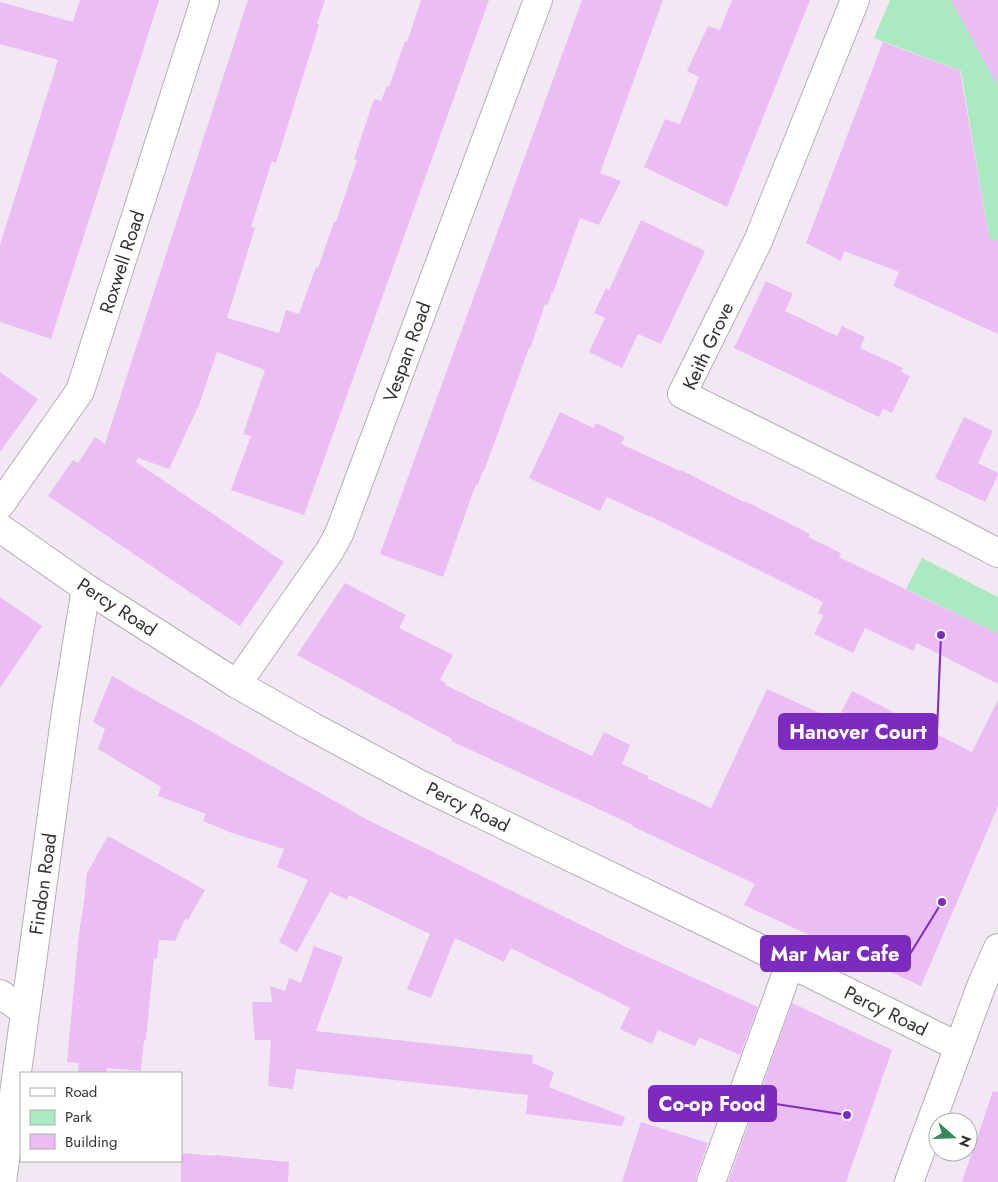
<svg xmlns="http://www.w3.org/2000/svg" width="998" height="1182" font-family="Jost,sans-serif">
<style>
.green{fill:#abeac1}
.building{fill:#ebbdf4}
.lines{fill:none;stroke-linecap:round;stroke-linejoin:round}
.minor-casing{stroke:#b6adb7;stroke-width:30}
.major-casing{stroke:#b6adb7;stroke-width:30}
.minor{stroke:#fff;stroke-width:28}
.major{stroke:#fff;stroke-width:28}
.labels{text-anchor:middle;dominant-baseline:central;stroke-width:5;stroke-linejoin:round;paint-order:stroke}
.street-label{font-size:19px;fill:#353135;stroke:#fff}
.leader{fill:none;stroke:#7b2cbf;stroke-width:2}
.callout-dot{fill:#7b2cbf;stroke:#fff;stroke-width:2}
.callout{fill:#7b2cbf;stroke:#7b2cbf;stroke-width:2}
.callout-label{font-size:20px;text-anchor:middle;font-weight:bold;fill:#fff}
</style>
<rect width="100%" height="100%" fill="#f2e8f3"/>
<!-- green -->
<g class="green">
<path d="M890,0h61l47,86v156l-9,-4 -28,-167 -87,-33z"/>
<path d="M922,558l76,39v37l-92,-45z"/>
</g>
<!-- building -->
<g class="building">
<path d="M80,0h79l-108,339 -51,-17v-77l58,-185 -58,-16v-42l73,20z"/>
<path d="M248,0h77l-8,24 2,1 -43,138 -4,-2 -21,66 4,1 -28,90 52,15 7,-23 13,4 17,-47 2,1 16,-46h2l21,-62 -3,-1 20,-60 7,2 6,-15 2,1 16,-46 2,1 14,-42h68l-185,515 -73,-25 20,-54 -8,-2 22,-64 -48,-18 -18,53 -30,64 -31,-11 -2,4 148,100 -44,64 -192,-130 25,-36 5,3 17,-26 10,7z"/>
<path d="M582,0h81l-63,173 21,8 -22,44 -19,-7 -27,75 -1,-1 -4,13 -3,-1 -15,45 -1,-1 -45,123 -1,-1 -5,15 -2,-1 -33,93 -63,-23z"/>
<path d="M732,0h78l-83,207 -83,-40 21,-48 15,5 19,-47 -12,-6 21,-45 12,4z"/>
<path d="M951,0h47v86z"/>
<path d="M883,42l77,29 29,167 9,4v92l-105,-48 6,-14 -55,-21 -3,10 -35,-18z"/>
<path d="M641,220l64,31 -44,93 -23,-10 -16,34 -33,-16 16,-34 -11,-5 12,-25 3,2z"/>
<path d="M766,281l27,13 -8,17 52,25 5,-10 23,11 -5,11 43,20 -2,4 9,4 -18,37 -9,-4 -4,8 -145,-69z"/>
<path d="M0,372l38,27 -38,53z"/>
<path d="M560,412l33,16 3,-5 29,14 -4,7 59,27 1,-1 63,32 1,-1 65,33 -2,3 33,16 -2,4 159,77v50l-81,-41 -4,8 -48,-23 -12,25 -39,-19 9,-18 -5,-3 5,-11 -173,-86v1l-43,-20 -7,14 -71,-33z"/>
<path d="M964,417l29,14 -15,32 20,10v2l-13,27 -50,-24z"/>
<path d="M345,583l61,32 -7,13 54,27 -13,25 6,3 -1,2 147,71 12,-24 26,13 -8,19 26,12 -1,2 64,30 56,-119 70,32 15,-30 120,61 26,-52v106l-77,180 -177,-81 11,-21 -123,-58 1,-1 -182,-84 1,-2 -155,-84z"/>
<path d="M0,597l42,29 -42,62z"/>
<path d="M112,676l256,144 254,125 136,62 -18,48 -41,-18 -4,9 -37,-16 -6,14 -32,-15 10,-21 -119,-60 -7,14 -49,-24 -24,60 -24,-9 23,-55 -81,-39 -2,5 -17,-8 -33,60 -18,-10 29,-62 -31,-13 7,-18 -52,-16 -29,-12 3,-7 -48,-18 3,-9 -63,-38 7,-20 -12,-7z"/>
<path d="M108,836l97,54 -17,30 -3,-1 -10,22 -16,-1 -2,19 -3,-1 -8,82h-2l-3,31 -34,-3v5h-29l1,-10 -12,-1 12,-129 5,-31 3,-29z"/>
<path d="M314,946l29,11 -27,74 217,24 -1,8 22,9 -5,15 76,30 -3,9 -96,-12 2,-19 -232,-26 -3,20 -25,-3 3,-46h-16l-3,-38h20l-2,-16 15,5 4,-13 12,5z"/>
<path d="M792,1003l100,47 -35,101 -11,31h-118z"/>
<path d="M993,1091l5,1v90h-36z"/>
<path d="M641,1122l67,21 -12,34v5h-74z"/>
<path d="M181,1153l34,3v-1l74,7 -1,20h-107z"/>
</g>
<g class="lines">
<defs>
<g id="minor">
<path d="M855,0l-97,241 -76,153 249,124 67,35"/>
<path d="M0,505l80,-114 125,-391"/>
<path d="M0,528l86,60 151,96 74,42 108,58 305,147 235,116"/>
<path d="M237,684l92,-132 10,-18 199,-534"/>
<path d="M0,994l25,17"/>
<path d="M2,1182l64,-470 20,-124"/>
<path d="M711,1182l79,-218"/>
</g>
<path id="major" d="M909,1182l73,-198 16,-36"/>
</defs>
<!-- minor casing -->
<use href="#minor" class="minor-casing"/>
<!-- major casing -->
<use href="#major" class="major-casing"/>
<!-- minor -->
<use href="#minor" class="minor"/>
<!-- major -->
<use href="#major" class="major"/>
</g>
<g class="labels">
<!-- street labels -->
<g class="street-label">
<text transform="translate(122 262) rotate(-72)">Roxwell Road</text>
<text transform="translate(708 346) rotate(-65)">Keith Grove</text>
<text transform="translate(407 352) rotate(-70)">Vespan Road</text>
<text transform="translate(117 607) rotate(33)">Percy Road</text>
<text transform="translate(468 807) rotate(26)">Percy Road</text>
<text transform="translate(43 884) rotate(-82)">Findon Road</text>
<text transform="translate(886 1011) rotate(26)">Percy Road</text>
</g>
</g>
<!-- callouts -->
<path class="leader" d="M941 635L937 732M942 902L910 954M847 1115L776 1104"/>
<g class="callout-dot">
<circle cx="941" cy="635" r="5"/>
<circle cx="942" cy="902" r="5"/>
<circle cx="847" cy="1115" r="5"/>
</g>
<g class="callout">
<rect x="779" y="714" width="158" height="35" rx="5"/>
<rect x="761" y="936" width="149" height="35" rx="5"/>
<rect x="649" y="1086" width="127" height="35" rx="5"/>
</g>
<g class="callout-label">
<text x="858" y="739">Hanover Court</text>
<text x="835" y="961">Mar Mar Cafe</text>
<text x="712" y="1111">Co-op Food</text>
</g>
<!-- legend -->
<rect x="20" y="1072" width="162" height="90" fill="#ffffff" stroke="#aeadae"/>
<rect x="30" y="1088" width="25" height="8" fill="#ffffff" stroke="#aeadae"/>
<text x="65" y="1097" font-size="15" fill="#353135">Road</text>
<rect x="30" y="1110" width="25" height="15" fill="#abeac1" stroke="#aeadae"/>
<text x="65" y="1122" font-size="15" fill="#353135">Park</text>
<rect x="30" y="1134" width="25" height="15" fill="#ebbdf4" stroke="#aeadae"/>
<text x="65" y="1147" font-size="15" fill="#353135">Building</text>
<!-- north arrow -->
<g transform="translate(953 1137) rotate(110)"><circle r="24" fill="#ffffff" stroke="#aeadae"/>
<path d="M0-4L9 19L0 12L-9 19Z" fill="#37895a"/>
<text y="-8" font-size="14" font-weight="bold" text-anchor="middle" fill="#353135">N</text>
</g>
</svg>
